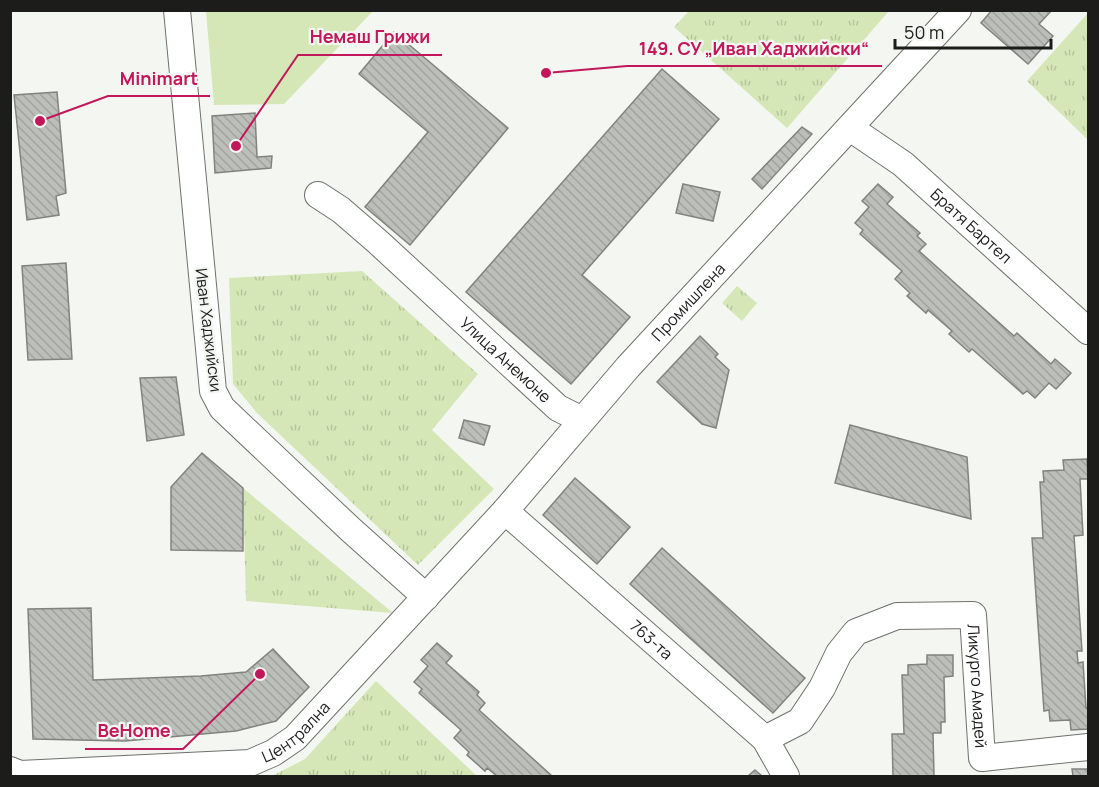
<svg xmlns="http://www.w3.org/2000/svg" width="1099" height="787" font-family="Manrope,sans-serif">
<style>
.grass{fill:url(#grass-tufts)}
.garden{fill:#d5e7b6}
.building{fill:url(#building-back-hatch);stroke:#81837f;stroke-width:1.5}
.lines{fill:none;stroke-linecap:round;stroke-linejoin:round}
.minor-casing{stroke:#6f706c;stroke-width:28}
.minor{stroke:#fff;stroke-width:26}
.labels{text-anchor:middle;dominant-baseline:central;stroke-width:4.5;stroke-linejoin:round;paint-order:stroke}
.street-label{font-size:16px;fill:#1c1c1b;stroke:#f4f6f1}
.leader{fill:none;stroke:#c2185b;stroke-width:2}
.callout-dot{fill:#c2185b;stroke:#f4f6f1;stroke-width:2}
.callout-label{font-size:18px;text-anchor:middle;font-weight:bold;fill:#c2185b;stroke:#f4f6f1;stroke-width:4.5;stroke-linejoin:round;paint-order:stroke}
</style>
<defs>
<pattern id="grass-tufts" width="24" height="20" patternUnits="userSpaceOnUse" patternTransform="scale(1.5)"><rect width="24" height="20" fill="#d5e7b6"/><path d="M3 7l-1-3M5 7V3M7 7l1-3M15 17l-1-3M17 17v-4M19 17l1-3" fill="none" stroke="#b6c69c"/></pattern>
<pattern id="building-back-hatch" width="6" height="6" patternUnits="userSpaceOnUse" patternTransform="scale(1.5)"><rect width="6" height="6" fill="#bcbeba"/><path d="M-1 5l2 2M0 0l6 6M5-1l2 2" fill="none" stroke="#a1a39f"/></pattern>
</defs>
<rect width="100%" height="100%" fill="#f4f6f1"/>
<!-- grass -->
<g class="grass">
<path d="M689,11v-1l200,1 -102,117 -113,-101z"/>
<path d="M1088,13v127l-61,-59z"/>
<path d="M362,271l116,103 -46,56 62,59 -76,76 -161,-152 -24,-29 -4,-106z"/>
<path d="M737,286l20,17 -15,18 -20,-18z"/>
<path d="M243,488l150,125 -147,-12z"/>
<path d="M376,681l101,95h-205l33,-17z"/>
</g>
<!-- garden -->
<path class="garden" d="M206,11v-1l167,1 -89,93 -70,1z"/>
<!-- building -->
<g class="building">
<path d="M992,10h60l-13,14 14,12 -25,28 -47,-41z"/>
<path d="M394,32l114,96 -98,117 -45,-38 63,-75 -69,-58z"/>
<path d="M662,69l57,50 -137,156 48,42 -59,67 -105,-92z"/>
<path d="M57,92l9,101 -10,3 3,19 -32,5 -13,-125z"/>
<path d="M255,113l2,44 15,-1 -1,12 -56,5 -3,-57z"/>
<path d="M802,127l10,7 -50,55 -10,-10z"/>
<path d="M683,184l37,8 -7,29 -37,-8z"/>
<path d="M878,184l15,13 -6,7 33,29 -3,3 9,8 -7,7 95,85 3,-3 34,31 4,-5 16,14 -15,16 -7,-6 -14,15 -8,-7 -4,3 -51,-45 -3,3 -20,-18 3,-3 -24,-21 -2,3 -19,-17 3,-3 -15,-14 7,-8 -42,-37 3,-4 -8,-7 14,-16 -7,-6z"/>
<path d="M66,263l6,96 -44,1 -6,-94z"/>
<path d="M700,336l18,18 -3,3 14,13 -13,58 -14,-4 -45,-42z"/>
<path d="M176,377l8,58 -37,6 -7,-63z"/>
<path d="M464,420l26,6 -6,19 -25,-7z"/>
<path d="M850,425l117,32 4,62 -136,-36z"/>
<path d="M202,453l41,35v63l-72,-1v-63z"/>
<path d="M1087,459l1,20h-8l3,56 -9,1 8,115h-5l1,12 5,-1 3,46h2v21l-17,1 -1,-10 -20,1 -1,-11 -5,1 -12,-173h11l-3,-56h4l-1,-11 21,-1 -1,-10z"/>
<path d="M575,478l55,49 -33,37 -54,-49z"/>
<path d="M662,548l143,130 -32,35 -143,-129z"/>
<path d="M91,608l2,72 108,-4 45,-4 27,-23 36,38 -33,34 -40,10 -111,10 -92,-2 -5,-130z"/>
<path d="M437,643l15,13 -6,7 33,29 -2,3 8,8 -6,7 73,66h-55l-10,-8 -2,3 -18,-16 2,-3 -15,-14 7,-8 -42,-37 3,-4 -8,-7 14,-16 -7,-6z"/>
<path d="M927,655h26v21l-9,1 1,45h-4v11h-8l1,43h-41l-1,-42h12l-2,-59h6v-10l19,-1z"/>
<path d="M1072,769h16v7h-15z"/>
<path d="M755,770l7,6h-14z"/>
</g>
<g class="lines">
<defs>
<g id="minor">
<path d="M177,10l36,381 9,17 128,121 76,68"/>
<path id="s1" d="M850,128l53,36 185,167"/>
<path id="s2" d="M318,195l23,15 37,32 180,166 24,12"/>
<path id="s3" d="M505,511l260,228 21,37"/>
<path id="s4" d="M765,739l35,-18 22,-33 17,-35 17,-21 41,-16 76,-1 9,143 106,-11"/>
<path id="s5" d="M10,770l10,4 230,-11 23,-10 22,-15 210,-227 123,-144 330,-357"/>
</g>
</defs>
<!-- minor casing -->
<use href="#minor" class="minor-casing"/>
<!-- minor -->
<use href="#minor" class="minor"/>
</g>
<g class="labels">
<!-- street labels -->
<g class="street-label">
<text stroke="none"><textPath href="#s1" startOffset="156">Братя Бартел</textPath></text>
<text stroke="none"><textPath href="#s5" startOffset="880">Промишлена</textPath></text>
<text transform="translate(209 330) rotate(83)">Иван Хаджийски</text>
<text stroke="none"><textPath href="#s2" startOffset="250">Улица Анемоне</textPath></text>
<text stroke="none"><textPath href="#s3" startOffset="195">763-та</textPath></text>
<text stroke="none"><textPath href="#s4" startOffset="336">Ликурго Амадей</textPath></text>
<text stroke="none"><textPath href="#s5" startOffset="297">Централна</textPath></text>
</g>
</g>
<!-- callouts -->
<path class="leader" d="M236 146L298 55H442M546 73L627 66H882M40 121L108 96H210M260 674L183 749H85"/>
<g class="callout-dot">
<circle cx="236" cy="146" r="6"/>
<circle cx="546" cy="73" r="6"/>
<circle cx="40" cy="121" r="6"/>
<circle cx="260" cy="674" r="6"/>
</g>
<g class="callout-label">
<text x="370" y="43">Немаш Грижи</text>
<text x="754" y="55">149. СУ „Иван Хаджийски“</text>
<text x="159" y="85">Minimart</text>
<text x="134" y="737">BeHome</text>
</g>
<!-- border -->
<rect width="1099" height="787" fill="none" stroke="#1c1c1b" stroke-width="24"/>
<!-- scale -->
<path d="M895 39v9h156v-9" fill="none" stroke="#1c1c1b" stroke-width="3"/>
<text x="904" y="39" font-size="18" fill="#1c1c1b" stroke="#f4f6f1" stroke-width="4.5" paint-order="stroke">50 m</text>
</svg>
